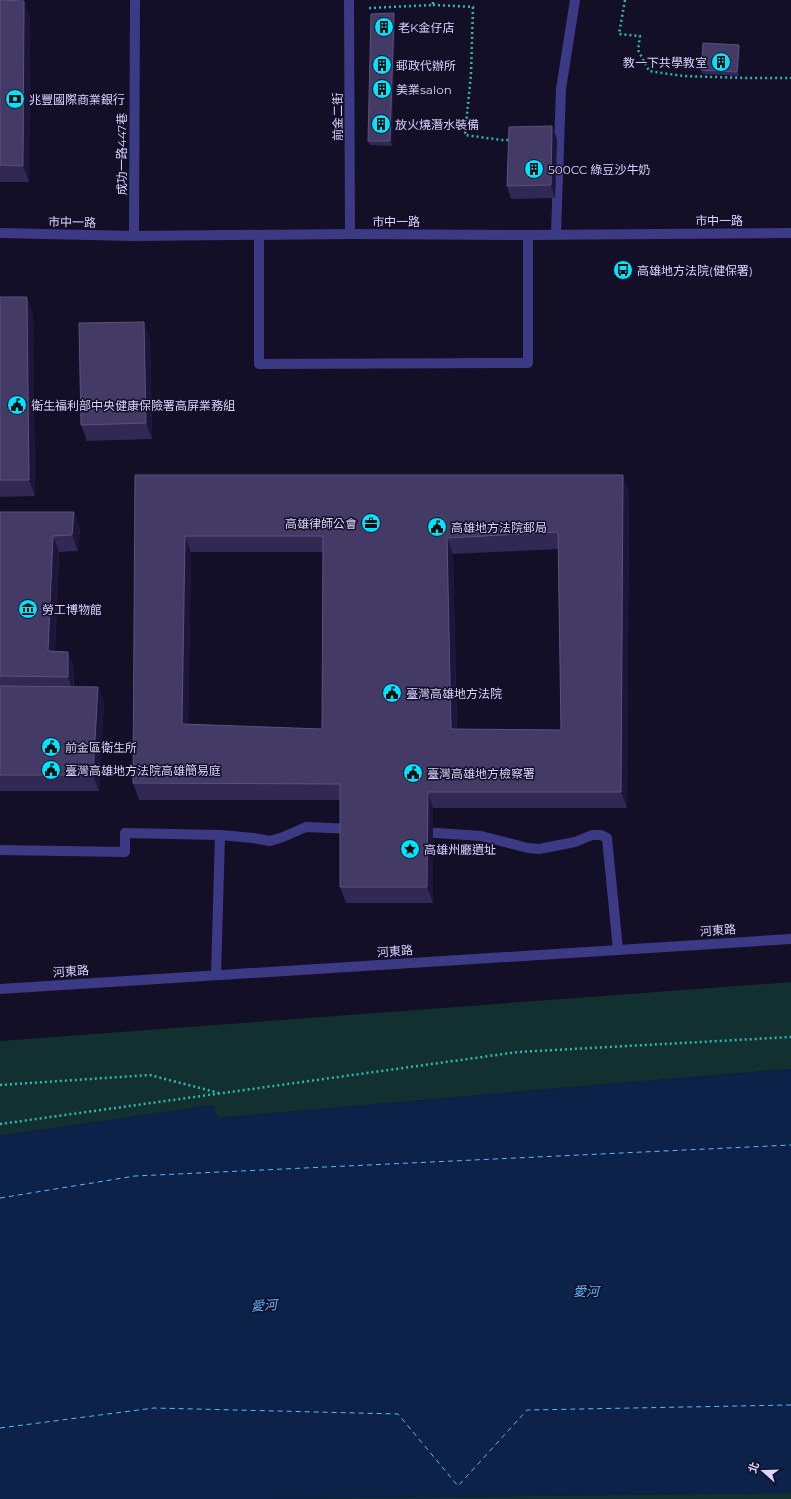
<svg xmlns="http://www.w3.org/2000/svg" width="791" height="1499" font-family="Montserrat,'Noto Sans TC',sans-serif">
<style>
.green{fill:#12302f}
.water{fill:#0c2248}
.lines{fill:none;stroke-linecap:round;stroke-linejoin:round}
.ferry{stroke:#62b6ff;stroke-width:1;stroke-dasharray:5 4;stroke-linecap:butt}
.path{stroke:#2fb8b0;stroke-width:2.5;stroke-dasharray:2 3;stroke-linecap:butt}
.service{stroke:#3d3a85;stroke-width:10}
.minor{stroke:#3d3a85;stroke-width:10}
.wall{fill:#312854;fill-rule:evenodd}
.shaded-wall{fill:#1d163a}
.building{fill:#433a66;stroke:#5a527e;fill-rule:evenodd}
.labels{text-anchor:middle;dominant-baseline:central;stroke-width:3;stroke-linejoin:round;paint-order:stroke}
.poi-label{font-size:12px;fill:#d9d4ff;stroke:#130f26;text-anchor:start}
.street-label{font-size:12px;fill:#d9d4ff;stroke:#130f26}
.water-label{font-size:13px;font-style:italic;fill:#62b6ff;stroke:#130f26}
</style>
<rect width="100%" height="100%" fill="#130f26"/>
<!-- green -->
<g class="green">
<path d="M791,982v87l-219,18 -354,31 -5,-13 -213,31v-95z"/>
<path d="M791,1493v6h-523z"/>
</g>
<!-- water -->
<path class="water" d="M791,1069v424l-523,6h-268v-363l213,-31 5,13 354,-31z"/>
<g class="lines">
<!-- ferry -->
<g class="ferry">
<path d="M0,1198l135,-22 656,-31"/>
<path d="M0,1428l154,-20 244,6 60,72 69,-76 264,-5"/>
</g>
<!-- path -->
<g class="path">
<path d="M625,0l-6,34 21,2 -2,14 11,21 34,5 62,2h46"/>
<path d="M433,5l40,2 -2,67 -6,61 37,5h9"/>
<path d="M369,8l64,-3v-5"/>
<path d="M0,1085l150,-10 69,18"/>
<path d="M0,1124l518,-72 273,-15"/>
</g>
<!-- service -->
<g class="service">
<path d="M556,233l5,-144 14,-89"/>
<path d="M259,235v129l269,-1v-128"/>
<path d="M134,236l1,-236"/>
<path d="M421,832l60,4 47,12 11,1 36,-7 17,-7h9l6,3 11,112"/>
<path d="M0,850l125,2v-19l95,2"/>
<path d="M216,975l4,-140 33,3 17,3 13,-4 23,-10 47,2"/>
</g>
<!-- minor -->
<g class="minor">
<path d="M349,0l1,234"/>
<path d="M0,233l134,3 216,-2 178,1 263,-2"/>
<path d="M0,989l791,-50"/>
</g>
</g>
<!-- wall -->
<g class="wall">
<path d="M0,0l30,17 -1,165h-29z"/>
<path d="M395,18l-3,128 -22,-1 -2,-4z"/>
<path d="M739,45l1,4 -1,27 -36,-2 -2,-4z"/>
<path d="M557,139l-2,59 -44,1 -4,-13z"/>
<path d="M0,297l33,16 2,183 -35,1z"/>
<path d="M150,338l2,101 -65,2 -6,-16z"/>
<path d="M135,475l494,16 -2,317h-194v95h-87l-6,-16v-87h-201l-6,-17zM558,549l3,181 -104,-1 -4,-175zM191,552h132l-1,177 -134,-5z"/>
<path d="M0,512h74l6,17 -2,22 -19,1 -4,99 13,1 6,16v19h24l6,16 -5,88h-99z"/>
</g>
<!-- shaded-wall -->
<g class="shaded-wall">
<path d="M24,1l6,16 -1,165 -6,-16z"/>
<path d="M394,13l1,5 -3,128 -2,-5z"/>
<path d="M739,45l1,4 -1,27 -2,-4z"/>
<path d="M552,126l5,13 -2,59 -4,-13z"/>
<path d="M27,297l6,16 2,183 -6,-16z"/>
<path d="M144,322l6,16 2,101 -6,-16z"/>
<path d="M623,475l6,16 -2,317 -6,-16z"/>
<path d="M74,512l6,17 -2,22 -6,-16z"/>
<path d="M53,536l6,16 -5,115 -6,-16z"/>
<path d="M185,536l6,16 -3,188 -6,-16z"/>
<path d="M447,538l6,16 4,191 -6,-16z"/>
<path d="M68,652l6,16 -1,25 -5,-16z"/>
<path d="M98,687l6,16 -5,88 -6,-16z"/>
<path d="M428,792l5,16v95l-6,-16z"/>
</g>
<!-- building -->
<g class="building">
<path d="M0,0l24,1 -1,165 -23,-1z"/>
<path d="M394,13l-4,128h-22l3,-127z"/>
<path d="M703,43l36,2 -2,27 -36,-2z"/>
<path d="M552,126l-1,59 -44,1 2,-59z"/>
<path d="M0,297h27l2,183h-29z"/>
<path d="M144,322l2,101 -65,2 -2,-102z"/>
<path d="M135,475h488l-2,317h-193l-1,95h-87v-103l-207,-1zM558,532l3,198 -110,-1 -4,-191zM185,536h138l-1,193 -140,-5z"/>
<path d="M0,512h74l-2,23 -19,1 -5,115 20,1v25l-68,-1z"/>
<path d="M0,686l98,1 -5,88h-93z"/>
</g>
<!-- icons -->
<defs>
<symbol id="building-disc" viewBox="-11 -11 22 22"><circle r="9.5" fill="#00e5ff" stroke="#130f26"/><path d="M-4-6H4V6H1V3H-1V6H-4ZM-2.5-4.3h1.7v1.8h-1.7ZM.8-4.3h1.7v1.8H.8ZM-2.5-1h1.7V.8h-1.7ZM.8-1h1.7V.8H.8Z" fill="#111"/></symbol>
<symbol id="bank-disc" viewBox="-11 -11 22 22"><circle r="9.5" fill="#00e5ff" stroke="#130f26"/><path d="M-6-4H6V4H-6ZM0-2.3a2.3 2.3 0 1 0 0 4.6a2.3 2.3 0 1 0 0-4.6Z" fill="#111"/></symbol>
<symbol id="bus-disc" viewBox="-11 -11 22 22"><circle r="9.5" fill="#00e5ff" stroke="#130f26"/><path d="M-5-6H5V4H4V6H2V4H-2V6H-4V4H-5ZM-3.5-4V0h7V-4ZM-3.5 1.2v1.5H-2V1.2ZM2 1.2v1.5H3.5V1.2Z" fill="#111"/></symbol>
<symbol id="civic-disc" viewBox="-11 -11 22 22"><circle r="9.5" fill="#00e5ff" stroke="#130f26"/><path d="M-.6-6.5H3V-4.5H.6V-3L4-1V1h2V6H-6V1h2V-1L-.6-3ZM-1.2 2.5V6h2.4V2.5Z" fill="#111"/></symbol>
<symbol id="office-disc" viewBox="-11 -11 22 22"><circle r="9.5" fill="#00e5ff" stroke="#130f26"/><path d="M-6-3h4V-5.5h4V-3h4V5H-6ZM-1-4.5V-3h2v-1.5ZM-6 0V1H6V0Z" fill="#111"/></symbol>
<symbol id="museum-disc" viewBox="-11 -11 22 22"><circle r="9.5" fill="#00e5ff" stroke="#130f26"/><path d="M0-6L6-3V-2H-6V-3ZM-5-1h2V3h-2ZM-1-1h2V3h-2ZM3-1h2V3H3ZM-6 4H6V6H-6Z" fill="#111"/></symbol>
<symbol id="sight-disc" viewBox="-11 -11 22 22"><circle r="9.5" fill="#00e5ff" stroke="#130f26"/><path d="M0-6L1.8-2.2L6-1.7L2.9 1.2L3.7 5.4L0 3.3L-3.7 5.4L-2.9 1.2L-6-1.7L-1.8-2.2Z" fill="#111"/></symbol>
</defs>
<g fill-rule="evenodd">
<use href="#building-disc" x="373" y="16" width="22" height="22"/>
<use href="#building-disc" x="710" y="51" width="22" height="22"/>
<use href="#building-disc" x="371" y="54" width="22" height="22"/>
<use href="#building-disc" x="371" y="78" width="22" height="22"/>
<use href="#bank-disc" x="4" y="88" width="22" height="22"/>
<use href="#building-disc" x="370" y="113" width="22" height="22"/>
<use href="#building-disc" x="523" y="158" width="22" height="22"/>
<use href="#bus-disc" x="612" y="259" width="22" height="22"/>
<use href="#civic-disc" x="6" y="394" width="22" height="22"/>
<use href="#office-disc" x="360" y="512" width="22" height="22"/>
<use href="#civic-disc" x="426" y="516" width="22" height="22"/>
<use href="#museum-disc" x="17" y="598" width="22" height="22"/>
<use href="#civic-disc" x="381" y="682" width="22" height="22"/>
<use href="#civic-disc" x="40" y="736" width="22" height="22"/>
<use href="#civic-disc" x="40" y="759" width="22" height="22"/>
<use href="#civic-disc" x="402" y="762" width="22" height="22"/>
<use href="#sight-disc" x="399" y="838" width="22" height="22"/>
</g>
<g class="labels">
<!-- poi labels -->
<g class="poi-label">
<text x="398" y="27">老K金仔店</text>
<text x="707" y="62" text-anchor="end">教一下共學教室</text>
<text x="396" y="65">郵政代辦所</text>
<text x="396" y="89">美業salon</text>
<text x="29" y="99">兆豐國際商業銀行</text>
<text x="395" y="124">放火燒潛水裝備</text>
<text x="548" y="169">500CC 綠豆沙牛奶</text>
<text x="637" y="270">高雄地方法院(健保署)</text>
<text x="31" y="405">衛生福利部中央健康保險署高屏業務組</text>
<text x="357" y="523" text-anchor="end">高雄律師公會</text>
<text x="451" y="527">高雄地方法院郵局</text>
<text x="42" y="609">勞工博物館</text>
<text x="406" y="693">臺灣高雄地方法院</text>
<text x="65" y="747">前金區衛生所</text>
<text x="65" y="770">臺灣高雄地方法院高雄簡易庭</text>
<text x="427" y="773">臺灣高雄地方檢察署</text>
<text x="424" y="849">高雄州廳遺址</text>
</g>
<!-- street labels -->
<g class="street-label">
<text transform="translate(337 117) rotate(-90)">前金二街</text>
<text transform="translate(121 154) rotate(-90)">成功一路447巷</text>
<text x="719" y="220">市中一路</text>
<text x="396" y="221">市中一路</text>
<text transform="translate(72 222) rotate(1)">市中一路</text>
<text transform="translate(718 930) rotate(-4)">河東路</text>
<text transform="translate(395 951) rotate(-4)">河東路</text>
<text transform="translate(71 971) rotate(-4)">河東路</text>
</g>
<!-- water labels -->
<g class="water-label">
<text x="586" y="1291">愛河</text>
<text transform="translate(264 1305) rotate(-3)">愛河</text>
</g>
</g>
<!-- north arrow -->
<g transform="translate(763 1471) rotate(290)" stroke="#130f26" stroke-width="3" paint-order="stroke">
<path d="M0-3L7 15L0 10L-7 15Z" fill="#d9d4ff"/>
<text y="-6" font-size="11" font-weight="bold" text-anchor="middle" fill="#d9d4ff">北</text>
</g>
</svg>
